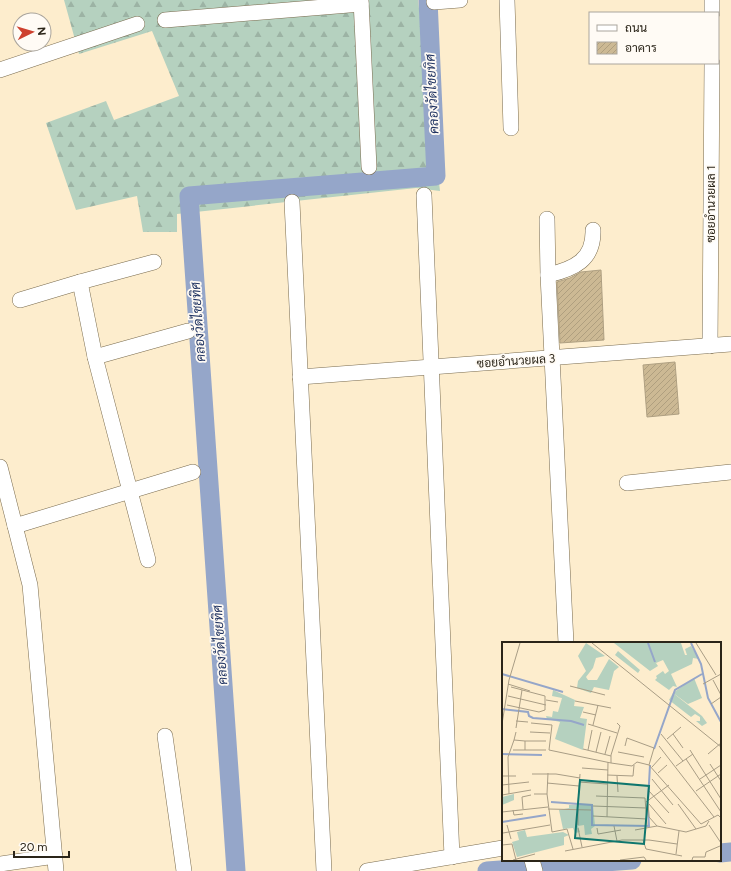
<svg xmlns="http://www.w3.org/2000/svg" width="731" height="871" font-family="Figtree,Sarabun,sans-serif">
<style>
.forest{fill:url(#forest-firs)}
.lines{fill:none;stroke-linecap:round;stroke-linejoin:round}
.canal{stroke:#95a6c9;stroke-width:19}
.building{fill:url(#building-hatch);stroke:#afa082}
.minor-casing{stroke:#7a6c4f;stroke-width:16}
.minor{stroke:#fff;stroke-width:15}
.labels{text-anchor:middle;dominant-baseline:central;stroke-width:3.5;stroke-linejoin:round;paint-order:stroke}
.street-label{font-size:12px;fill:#2b2519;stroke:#fffbf5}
.water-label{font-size:13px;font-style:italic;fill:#213462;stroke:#fffbf5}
.inset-river{fill:none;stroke:#95a6c9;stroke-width:2}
.inset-road{fill:none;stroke:#a99d85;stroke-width:1}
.view{fill:#0f766e;fill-opacity:0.15;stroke:#0f766e;stroke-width:2}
.inset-edge{fill:none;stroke:#2b2519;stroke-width:2}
</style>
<defs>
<pattern id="forest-firs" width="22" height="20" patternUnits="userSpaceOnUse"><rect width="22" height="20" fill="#b5d1bf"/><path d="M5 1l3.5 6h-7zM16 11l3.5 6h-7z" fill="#9cb3a4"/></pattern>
<pattern id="building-hatch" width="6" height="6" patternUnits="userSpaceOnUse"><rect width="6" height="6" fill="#ccb994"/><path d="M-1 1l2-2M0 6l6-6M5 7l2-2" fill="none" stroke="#af9f7f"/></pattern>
</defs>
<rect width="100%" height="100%" fill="#fdedcd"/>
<!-- forest -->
<path class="forest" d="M64,0h354l22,191 -24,-3 -239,26v18h-34l-6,-36 -61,14 -30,-87 60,-22 8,19 65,-24 -27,-65 -73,23z"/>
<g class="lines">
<!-- canal -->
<g class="canal">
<path d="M720,853l11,-1"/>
<path d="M236,871l-47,-675 247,-20 -8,-176"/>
<path d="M487,871l145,-11"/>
</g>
</g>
<!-- building -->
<g class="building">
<path d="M601,270l3,70 -44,3 -3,-61 13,-4 11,-6z"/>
<path d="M675,362l4,52 -32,3 -4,-52z"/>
</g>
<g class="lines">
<defs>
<g id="minor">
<path d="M361,0l8,167"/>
<path d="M507,0l4,128"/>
<path d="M434,2l26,-2"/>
<path d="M712,13v-13"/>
<path d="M165,20l196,-16"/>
<path d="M0,70l137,-46"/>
<path d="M424,195l28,662"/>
<path d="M292,202l32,669"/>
<path d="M547,219l1,56 18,368"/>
<path d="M548,275c26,-6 46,-15 45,-45"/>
<path d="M20,300l60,-18"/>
<path d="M710,346l2,-283"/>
<path d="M95,357l93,-26"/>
<path d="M300,377l431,-33"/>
<path d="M0,467l30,118 26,286"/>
<path d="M627,483l104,-11"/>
<path d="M15,526l178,-54"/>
<path d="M148,560l-53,-203 -15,-75 74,-20"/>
<path d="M165,736l19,135"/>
<path d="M532,860l3,11"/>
<path d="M0,864l55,-8"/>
<path d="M367,871l136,-23"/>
</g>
</defs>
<!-- minor casing -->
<use href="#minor" class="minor-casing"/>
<!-- minor -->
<use href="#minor" class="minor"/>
</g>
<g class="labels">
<!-- street labels -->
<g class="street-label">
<text transform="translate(711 204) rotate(-90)">ซอยอำนวยผล 1</text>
<text transform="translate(516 361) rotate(-4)">ซอยอำนวยผล 3</text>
</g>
<!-- water labels -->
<g class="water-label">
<text transform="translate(432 94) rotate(-93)">คลองวัดไชยทิศ</text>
<text transform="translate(198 322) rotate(-94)">คลองวัดไชยทิศ</text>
<text transform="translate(220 645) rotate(-94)">คลองวัดไชยทิศ</text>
</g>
</g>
<!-- overview -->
<g transform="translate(502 642)">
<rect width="219" height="219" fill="#fdedcd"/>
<path d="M23,188l2,7 36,-5 6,3 -5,2v8l-47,12 -5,-15 7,-2 -2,-8z" fill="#b5d1bf"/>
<path d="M84,1l19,13 -9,2 -3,10 -7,9 2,3h9l12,-21 10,8 -5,4 -5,19 -15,-3 -3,6 -14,-5 1,-7 8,-10 -8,-15zM112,1h67l4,12h2l-2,-6 6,-3 8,13 -6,-1 -1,6 -21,10 6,13 -4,-1 -4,4 -14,-10 2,-2 -1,-2 7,-5 2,3 4,-3 -6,-11 -7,3 2,3 -8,5zM116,9l22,19 -2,3 -23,-18zM51,48l22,10 -1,6 10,1 -4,11 7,1 -4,31 -28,-11 5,-17 -13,-3 -1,-3 6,1 1,-6 5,1 4,-14 -10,-2zM171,51l29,23 5,7 -5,3 -6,-5h4v-4l-5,-3 -4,3 -22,-17zM12,152v6l-12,5v-8zM67,163h24l2,21 -4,3 1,5 -7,1 -1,-10 -6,1 2,6 -5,1 -2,-5 -10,1 -4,-19 10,-2z" fill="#b5d1bf"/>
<path d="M192,36l8,20 -14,6 -15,-11z" fill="#b5d1bf"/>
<path class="inset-river" d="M146,1l7,19M189,1l10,21 7,34 13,24M0,32l61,18M0,67l26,3 1,4 4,2 38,3 13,4M152,107l21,-59 27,-16M0,112l40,1M146,159l2,-36M49,160l41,3v20l57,1 -1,-17M0,180l44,-7"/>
<path class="inset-road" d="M90,1l129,104M194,1l20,32M211,38l8,15M6,42l22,7M201,42l18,-10M68,44l35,9M6,54l38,9M44,58l12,2M73,59l36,7M209,62l10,-7M5,63l32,7 6,-2v-14l-34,-9M81,70l13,3M14,79l12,1M29,81l21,2 -3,25 62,13 21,3 5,-4 12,3 52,59 17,-9 3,3M0,82l7,-44 11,-37M86,82l29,9M91,83l5,-20M14,86l6,-38M14,90l-2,8 11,1M28,90l20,1M159,92l22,27M171,92l10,14M165,97l14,-12M123,104l2,-8 27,10 -5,17M157,104l55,71M81,107l28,7M11,108h33M23,108v-9h21M86,108l4,-20M188,108l31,49M94,110l5,-20M116,110l26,5M103,112l5,-18M206,112l13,-11M184,117l35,53M109,121v-8l9,-29 -3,-3M208,122l11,17M174,124l17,-12M150,125l9,-10M80,126l26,2M46,131l-1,21 5,38 15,-3 6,20M156,131l9,-8M30,132h24l24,4M105,133l26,1 1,-11M0,134h14M115,134l1,16M150,137l21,26M198,137l21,-14M77,140l28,2M45,141l32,3M0,143l27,-3M147,149l20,22M194,149l25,-17M7,152l-1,-37 6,-17M32,152h13M0,153l29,-5M94,154l49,2 2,27M144,160l23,-17M146,160l1,15 8,9M76,162l2,-30M147,162l17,20M176,162l18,25M91,164l53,2M21,167l-1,-12 9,-2M46,167l43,1M11,168l1,5 9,-1M0,170l46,-5M91,174l54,3M105,175l1,-55M5,183l4,14M76,183v-15M207,183l12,18M112,184l3,15M76,186l4,19M95,186l1,6 23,-4M133,188l22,-4 29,6 20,-6 3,-5M1,191l47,-8M141,198l3,9 36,7M0,203l10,-1 4,16M63,209l57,-11h27l28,4M174,212l3,-23M11,218l22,-6M118,218l24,-3 2,3M190,218l1,-3h12l1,-5 14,-6"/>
<path class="view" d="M78,138l69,6 -5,58 -69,-6z"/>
<rect width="219" height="219" class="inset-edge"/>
</g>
<!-- legend -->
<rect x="589" y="12" width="130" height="52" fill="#fffbf5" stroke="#aaa59d"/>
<rect x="597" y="25" width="20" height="6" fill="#ffffff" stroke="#aaa59d"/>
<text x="625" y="32" font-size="12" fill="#2b2519">ถนน</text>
<rect x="597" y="42" width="20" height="12" fill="url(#building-hatch)" stroke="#aaa59d"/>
<text x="625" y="52" font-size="12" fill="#2b2519">อาคาร</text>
<!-- north arrow -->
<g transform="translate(32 32) rotate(85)"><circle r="19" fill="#fffbf5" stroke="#aaa59d"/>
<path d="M0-3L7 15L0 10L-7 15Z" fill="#ce412f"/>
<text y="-6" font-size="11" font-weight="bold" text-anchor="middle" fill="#2b2519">N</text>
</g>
<!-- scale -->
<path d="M14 851v6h55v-6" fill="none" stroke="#2b2519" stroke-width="2"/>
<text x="20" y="851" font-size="12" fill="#2b2519" stroke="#fffbf5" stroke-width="3" paint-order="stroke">20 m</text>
</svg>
